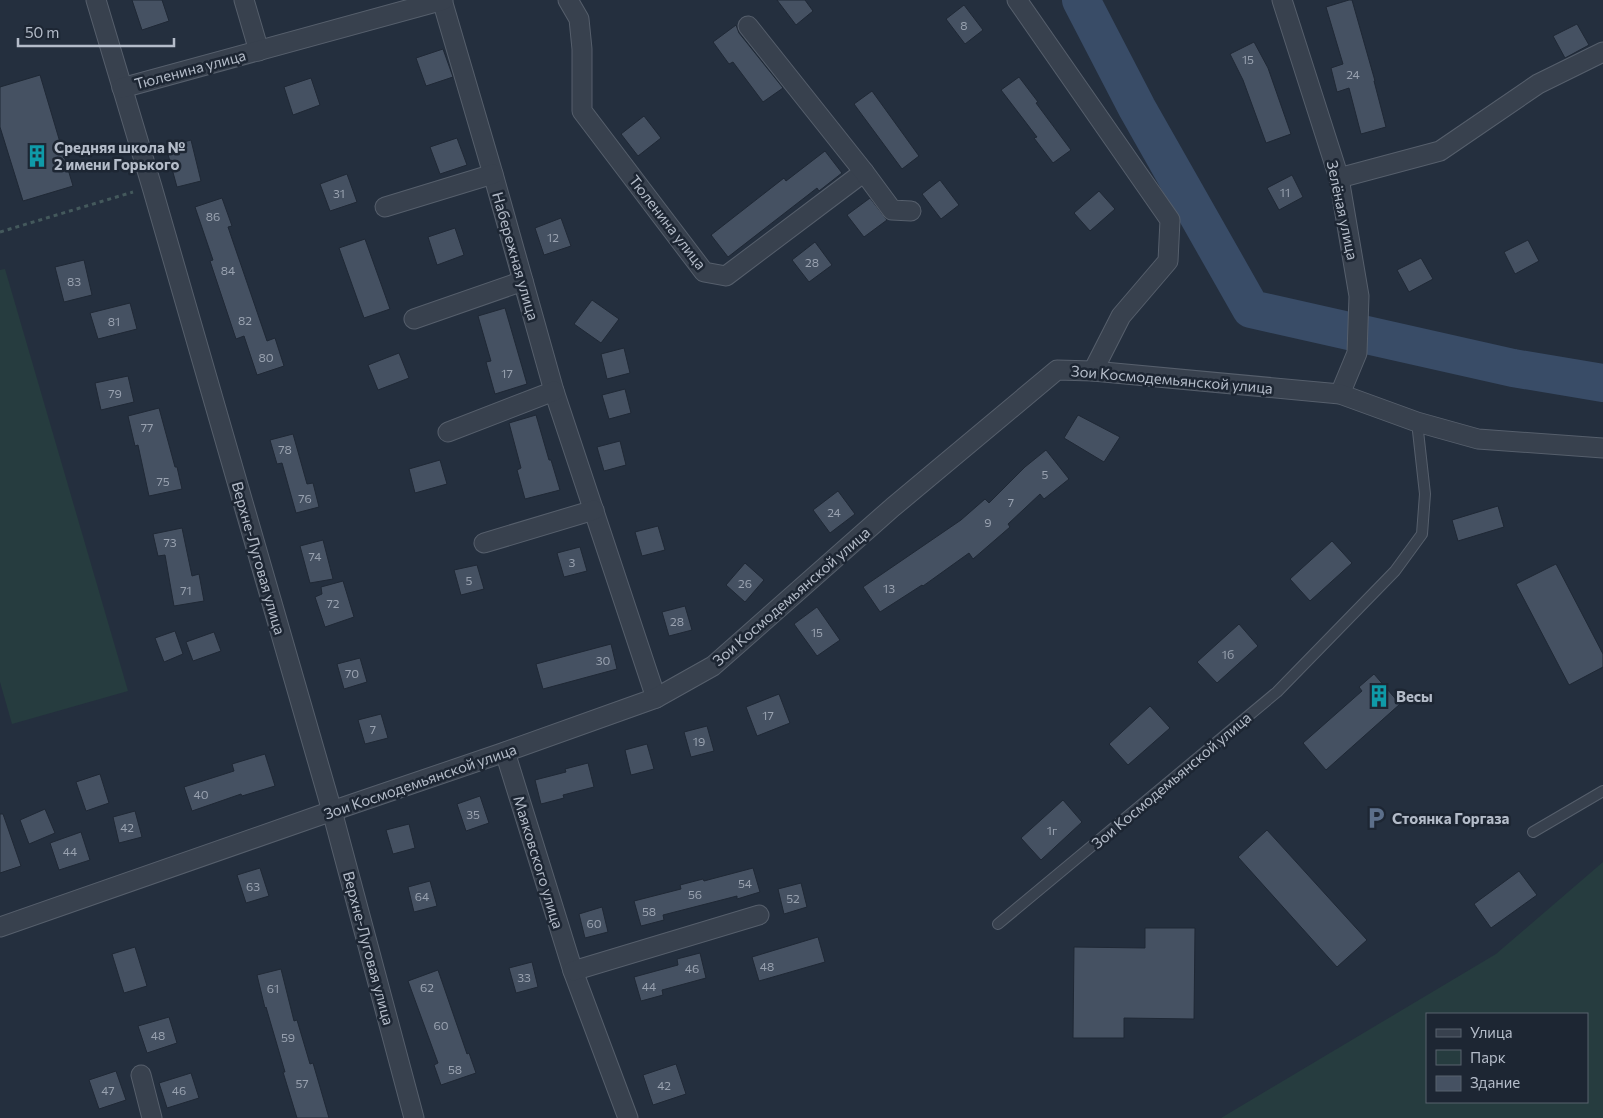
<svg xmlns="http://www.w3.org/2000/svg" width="1603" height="1118" font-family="Commissioner,sans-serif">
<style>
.green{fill:#263c3f;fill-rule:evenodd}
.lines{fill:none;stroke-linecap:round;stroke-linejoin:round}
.river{stroke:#394c67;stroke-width:38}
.building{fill:#455162;stroke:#1f2835}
.lane-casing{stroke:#565f6c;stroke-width:12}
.street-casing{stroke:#565f6c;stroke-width:21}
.path{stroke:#44595c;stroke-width:3;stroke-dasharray:4 4;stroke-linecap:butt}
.lane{stroke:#38414e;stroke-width:10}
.street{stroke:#38414e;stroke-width:19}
.labels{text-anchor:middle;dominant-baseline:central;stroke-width:5;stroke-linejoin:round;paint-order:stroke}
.number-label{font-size:12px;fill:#98a1af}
.street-label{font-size:15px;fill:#b4bcc9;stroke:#1d2633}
.poi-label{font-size:15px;font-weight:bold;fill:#b4bcc9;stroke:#1d2633;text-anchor:start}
</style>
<rect width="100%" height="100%" fill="#242f3e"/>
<!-- green -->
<g class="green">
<path d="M5,269l123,422 -116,33 -12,-42v-412z"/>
<path d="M1603,862v256h-382l275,-164zM1587,1014v88h-160v-88z"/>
</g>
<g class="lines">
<!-- river -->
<path class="river" d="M1081,0l56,108 114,201 262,59 90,15"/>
</g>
<!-- building -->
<g class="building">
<path d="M132,0h30l7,21 -27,9z"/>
<path d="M777,0h28l8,11 -17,14z"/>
<path d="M1349,0h3l23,81h-1l12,46 -25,7 -12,-46 -12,4 -6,-24 12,-4 -17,-57z"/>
<path d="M964,5l19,25 -18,14 -19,-25z"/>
<path d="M1577,24l12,21 -24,13 -12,-22z"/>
<path d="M736,25l3,8 44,55 -20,14 -30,-40 -4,2 -16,-22z"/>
<path d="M1254,42l14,26 23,66 -25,9 -23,-63 -13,-26z"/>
<path d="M443,49l10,28 -27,9 -10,-28z"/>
<path d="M40,75l33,111 -50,15 -23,-74v-40z"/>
<path d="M1019,77l19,25 -2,1 35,47 -18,13 -19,-25 3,-1 -36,-47z"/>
<path d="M311,78l9,27 -27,10 -9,-28z"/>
<path d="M872,91l47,65 -17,13 -48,-65z"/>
<path d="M644,116l17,22 -23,18 -17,-22z"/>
<path d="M457,138l10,27 -27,9 -10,-27z"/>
<path d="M191,140l10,41 -24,6 -11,-40z"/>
<path d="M825,151l17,22 -23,18 -2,-3 -89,69 -17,-22 73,-57 2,3z"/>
<path d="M347,174l10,28 -27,9 -10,-27z"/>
<path d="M1292,175l11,22 -24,13 -12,-22z"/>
<path d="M940,180l19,25 -18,14 -19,-25z"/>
<path d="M1099,191l16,18 -25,22 -16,-18z"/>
<path d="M222,198l10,28 -4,1 39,114 8,-3 9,28 -27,9 -13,-39 -8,3 -26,-78 3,-1 -18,-53z"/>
<path d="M870,198l17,22 -23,17 -17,-22z"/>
<path d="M561,218l10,28 -27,9 -9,-27z"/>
<path d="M455,228l9,27 -27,10 -9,-28z"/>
<path d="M365,239l25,70 -26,9 -25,-70z"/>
<path d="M1528,240l11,21 -24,13 -11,-22z"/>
<path d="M815,242l17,23 -23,17 -17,-22z"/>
<path d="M1421,258l12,21 -24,13 -12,-22z"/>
<path d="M84,260l8,35 -28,7 -9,-35z"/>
<path d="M592,300l27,19 -18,24 -27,-19z"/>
<path d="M130,303l7,26 -39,10 -8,-26z"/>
<path d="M505,308l22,76 -32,10 -9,-32 5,-1 -13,-45z"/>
<path d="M624,348l6,25 -23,6 -6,-25z"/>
<path d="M399,353l10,25 -31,12 -10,-25z"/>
<path d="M128,376l6,26 -33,8 -6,-27z"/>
<path d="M625,389l6,24 -22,6 -7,-24z"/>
<path d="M159,408l16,59h2l5,22 -33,7 -11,-51 -3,1 -7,-30z"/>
<path d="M536,415l13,45h2l9,30 -35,9 -8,-29 4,-2 -12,-45z"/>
<path d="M1078,415l42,22 -16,25 -40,-24z"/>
<path d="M293,434l14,50 6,-1 6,24 -23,6 -14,-50 -5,1 -7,-24z"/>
<path d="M620,441l6,24 -22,6 -7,-24z"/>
<path d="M1046,450l23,29 -25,20 -4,-5 -32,30 2,3 -37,32 -4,-6 -46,33 -1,-1 -42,27 -17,-25 98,-67 24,-21 4,4 36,-36z"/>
<path d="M440,460l7,24 -32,9 -6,-24z"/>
<path d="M838,491l17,23 -25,19 -17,-23z"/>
<path d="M1498,506l6,21 -46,14 -6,-21z"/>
<path d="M658,526l7,24 -23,6 -7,-24z"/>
<path d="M182,528l10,48 7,-2 5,27 -30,5 -9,-51 -7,1 -5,-22z"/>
<path d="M323,540l10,39 -23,4 -10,-37z"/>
<path d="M1332,541l20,22 -42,38 -20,-22z"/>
<path d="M580,547l7,24 -23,6 -7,-24z"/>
<path d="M745,563l19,17 -19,22 -19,-17z"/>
<path d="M1556,564l47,90v13l-34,18 -53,-101z"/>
<path d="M477,565l7,24 -23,6 -7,-25z"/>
<path d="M343,581l11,36 -29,10 -10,-30 7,-3 -1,-7z"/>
<path d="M685,606l7,24 -23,6 -7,-24z"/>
<path d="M817,607l23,33 -23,16 -23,-32z"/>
<path d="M1239,624l19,22 -41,37 -20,-21z"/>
<path d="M175,631l8,23 -19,8 -9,-24z"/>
<path d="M214,632l7,19 -28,10 -7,-19z"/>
<path d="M611,644l6,25 -74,20 -7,-25z"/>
<path d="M360,658l7,24 -23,7 -7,-25z"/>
<path d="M1374,674l26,30 -74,66 -23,-27 59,-52 -3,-4z"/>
<path d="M779,694l11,29 -33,13 -11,-29z"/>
<path d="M1150,706l20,22 -42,37 -19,-21z"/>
<path d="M381,714l7,24 -23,6 -7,-24z"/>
<path d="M707,726l7,25 -23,6 -7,-25z"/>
<path d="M647,744l7,25 -23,6 -6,-25z"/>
<path d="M265,754l10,32 -33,10 -1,-2 -49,17 -8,-24 50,-16 -2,-7z"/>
<path d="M588,763l6,24 -31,8 1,3 -23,6 -6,-24 31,-8 -1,-3z"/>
<path d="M100,774l9,29 -23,8 -10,-29z"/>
<path d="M480,796l9,27 -23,8 -9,-27z"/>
<path d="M1063,800l19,22 -41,38 -20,-22z"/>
<path d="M45,809l10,24 -26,11 -9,-24z"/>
<path d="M135,811l7,26 -23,6 -6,-26z"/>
<path d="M0,814h3l18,52 -21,7z"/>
<path d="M409,824l6,24 -22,6 -7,-24z"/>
<path d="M1267,830l100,110 -30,27 -99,-110z"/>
<path d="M81,832l9,28 -31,10 -9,-27z"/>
<path d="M260,868l9,28 -23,7 -9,-28z"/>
<path d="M753,868l7,24 -23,7v-3l-74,19 1,5 -23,6 -7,-25 47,-12 -1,-4 23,-6 1,2z"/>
<path d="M1519,871l18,24 -46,33 -17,-24z"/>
<path d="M430,881l7,25 -23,6 -6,-25z"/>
<path d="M801,883l6,24 -23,7 -6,-25z"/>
<path d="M602,907l6,25 -23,6 -6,-24z"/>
<path d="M1145,928h50l-1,91 -70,-1v20h-51l1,-91 71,1z"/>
<path d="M818,937l7,25 -66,19 -7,-24z"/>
<path d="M135,947l12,39 -23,7 -12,-39z"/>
<path d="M700,953l6,25 -44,12 1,5 -22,6 -7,-24 44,-12 -1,-6z"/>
<path d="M532,962l6,25 -22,6 -7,-25z"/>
<path d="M281,969l13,52 3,-1 13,44 3,-1 16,55h-32l-14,-46h2l-19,-65 -1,1 -8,-33z"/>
<path d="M438,970l29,84 2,-1 7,20 -35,12 -7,-20 4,-2 -30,-82z"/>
<path d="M169,1017l8,26 -30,10 -9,-27z"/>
<path d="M676,1064l10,30 -33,11 -10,-30z"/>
<path d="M116,1071l10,29 -27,9 -10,-29z"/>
<path d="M191,1073l8,25 -32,10 -8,-25z"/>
</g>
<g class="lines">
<defs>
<g id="lane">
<path d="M1533,832l70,-41"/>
<path d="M998,924l279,-232 118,-121 27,-37 3,-40 -8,-72"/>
</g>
<g id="street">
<path d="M96,0l56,187 180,624 82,307"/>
<path d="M244,0l15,51"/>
<path d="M442,0l51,174 61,217 102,307"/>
<path d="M568,0l11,19 3,30v62l122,161 22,4 138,-104"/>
<path d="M1017,0l153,220 -2,41 -47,55 -28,55"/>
<path d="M1282,0l57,178 20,118 -2,57 -17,41"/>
<path d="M748,26l116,146 28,38 19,1"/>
<path d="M122,88l321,-88"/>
<path d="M1339,178l101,-27 98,-67 65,-32"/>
<path d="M385,207l108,-33"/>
<path d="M414,319l109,-38"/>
<path d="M448,432l106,-41"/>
<path d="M484,543l110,-33"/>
<path d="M505,752l68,219 55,147"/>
<path d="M0,927l332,-116 173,-59 151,-54 57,-32 180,-159 164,-137 36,1 247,23 77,28 61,17 125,9"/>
<path d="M573,971l186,-56"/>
<path d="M141,1075l11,43"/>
</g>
</defs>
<!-- lane casing -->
<use href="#lane" class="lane-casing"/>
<!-- street casing -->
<use href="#street" class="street-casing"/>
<!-- path -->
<path class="path" d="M0,232l133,-40"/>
<!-- lane -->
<use href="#lane" class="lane"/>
<!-- street -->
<use href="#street" class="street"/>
</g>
<!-- icons -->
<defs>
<symbol id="building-bare" viewBox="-9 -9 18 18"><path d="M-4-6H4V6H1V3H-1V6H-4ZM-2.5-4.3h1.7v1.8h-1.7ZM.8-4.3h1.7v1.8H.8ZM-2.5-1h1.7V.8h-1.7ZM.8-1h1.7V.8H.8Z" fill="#0f9aa8" stroke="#1d2633" stroke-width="2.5" paint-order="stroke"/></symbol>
<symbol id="parking-bare" viewBox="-9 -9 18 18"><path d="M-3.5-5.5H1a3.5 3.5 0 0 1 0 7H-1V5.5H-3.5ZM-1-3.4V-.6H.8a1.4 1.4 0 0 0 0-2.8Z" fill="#5c6f8a" stroke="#1d2633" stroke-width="2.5" paint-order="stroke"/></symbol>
</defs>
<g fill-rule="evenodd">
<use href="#building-bare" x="21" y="140" width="32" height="32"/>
<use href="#building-bare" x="1363" y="680" width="32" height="32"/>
<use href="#parking-bare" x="1360" y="802" width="32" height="32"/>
</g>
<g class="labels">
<!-- number labels -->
<g class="number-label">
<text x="964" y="25">8</text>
<text x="1248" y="59">15</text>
<text x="1353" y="74">24</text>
<text x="1285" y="192">11</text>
<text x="339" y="193">31</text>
<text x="213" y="216">86</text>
<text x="553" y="237">12</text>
<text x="812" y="262">28</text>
<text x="228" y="270">84</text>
<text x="74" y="281">83</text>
<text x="245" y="320">82</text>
<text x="114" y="321">81</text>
<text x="266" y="357">80</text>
<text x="507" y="373">17</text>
<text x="115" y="393">79</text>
<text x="147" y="427">77</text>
<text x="285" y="449">78</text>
<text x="1045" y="474">5</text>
<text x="163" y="481">75</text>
<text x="305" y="498">76</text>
<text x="1011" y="502">7</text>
<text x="834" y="512">24</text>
<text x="988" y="522">9</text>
<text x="170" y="542">73</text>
<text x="315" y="556">74</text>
<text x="572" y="562">3</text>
<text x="469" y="580">5</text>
<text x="745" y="583">26</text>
<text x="889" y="588">13</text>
<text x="186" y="590">71</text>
<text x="333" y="603">72</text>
<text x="677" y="621">28</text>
<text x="817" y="632">15</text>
<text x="1228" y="654">1б</text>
<text x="603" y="660">30</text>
<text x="352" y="673">70</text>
<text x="768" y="715">17</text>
<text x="373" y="729">7</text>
<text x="699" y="741">19</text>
<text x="201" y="794">40</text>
<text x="473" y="814">35</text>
<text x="127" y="827">42</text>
<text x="1052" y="830">1г</text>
<text x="70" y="851">44</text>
<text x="745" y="883">54</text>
<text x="253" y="886">63</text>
<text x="695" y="894">56</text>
<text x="422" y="896">64</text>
<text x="793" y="898">52</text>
<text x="649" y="911">58</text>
<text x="594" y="923">60</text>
<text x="767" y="966">48</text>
<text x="692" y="968">46</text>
<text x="524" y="977">33</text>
<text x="649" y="986">44</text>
<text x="427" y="987">62</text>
<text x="273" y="988">61</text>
<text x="441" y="1025">60</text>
<text x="158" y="1035">48</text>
<text x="288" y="1037">59</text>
<text x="455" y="1069">58</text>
<text x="302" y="1083">57</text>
<text x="664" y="1085">42</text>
<text x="108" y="1090">47</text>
<text x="179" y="1090">46</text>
</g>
<!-- street labels -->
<g class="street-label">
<text transform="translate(190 69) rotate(-15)">Тюленина улица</text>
<text transform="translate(1343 210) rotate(78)">Зелёная улица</text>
<text transform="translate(668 222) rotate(52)">Тюленина улица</text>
<text transform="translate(516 256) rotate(74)">Набережная улица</text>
<text transform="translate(1172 379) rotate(5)">Зои Космодемьянской улица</text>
<text transform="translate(259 558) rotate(74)">Верхне-Луговая улица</text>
<text transform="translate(791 596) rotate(-41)">Зои Космодемьянской улица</text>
<text transform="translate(1171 780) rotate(-40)">Зои Космодемьянской улица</text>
<text transform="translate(420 781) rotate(-19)">Зои Космодемьянской улица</text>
<text transform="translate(539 862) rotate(73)">Маяковского улица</text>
<text transform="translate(369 948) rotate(75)">Верхне-Луговая улица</text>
</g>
<!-- poi labels -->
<g class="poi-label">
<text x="54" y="147">Средняя школа №<tspan x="54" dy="17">2 имени Горького</tspan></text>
<text x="1396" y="696">Весы</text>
<text x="1392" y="818">Стоянка Горгаза</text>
</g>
</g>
<!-- legend -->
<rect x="1426" y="1013" width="162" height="90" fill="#1d2633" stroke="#59626f"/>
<rect x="1436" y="1029" width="25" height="8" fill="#38414e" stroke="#59626f"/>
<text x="1470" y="1038" font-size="15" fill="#b4bcc9">Улица</text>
<rect x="1436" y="1050" width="25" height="15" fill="#263c3f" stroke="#59626f"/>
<text x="1470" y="1063" font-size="15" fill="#b4bcc9">Парк</text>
<rect x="1436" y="1076" width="25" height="15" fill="#455162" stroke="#59626f"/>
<text x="1470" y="1088" font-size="15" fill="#b4bcc9">Здание</text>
<!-- scale -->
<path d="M18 38v8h156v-8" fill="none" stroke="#b4bcc9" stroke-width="2.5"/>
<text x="25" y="38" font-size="15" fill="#b4bcc9" stroke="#1d2633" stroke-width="4" paint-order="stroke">50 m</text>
</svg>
